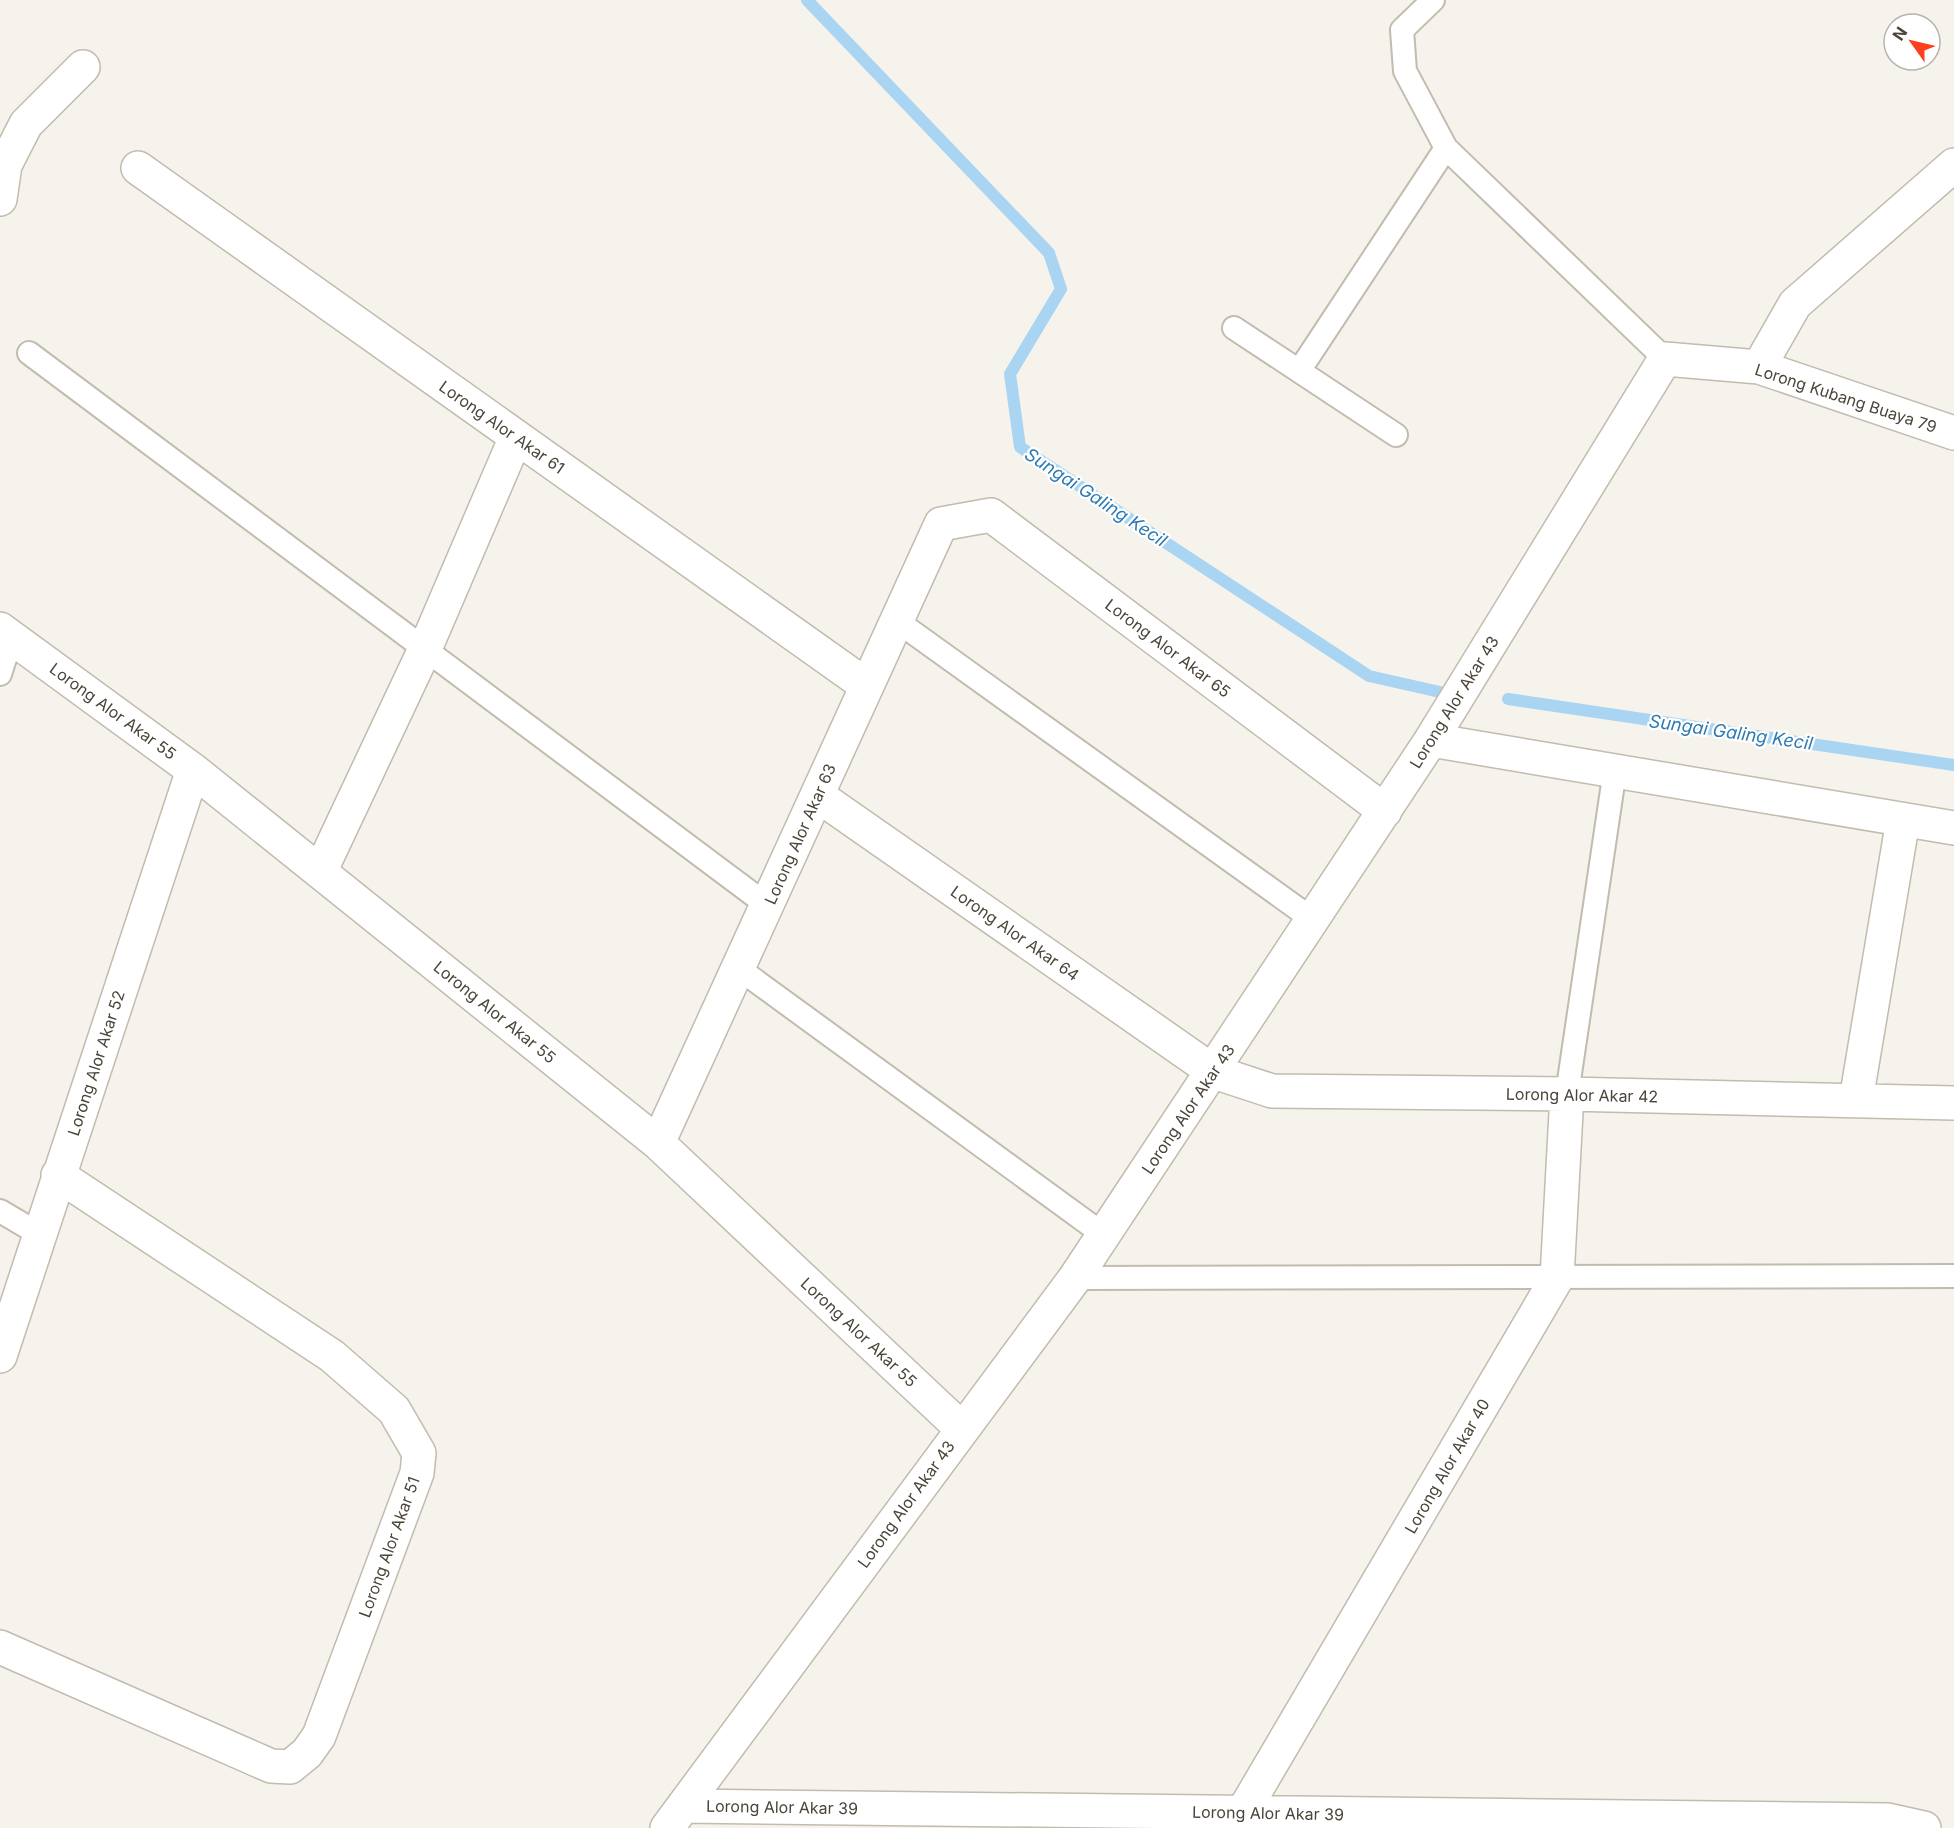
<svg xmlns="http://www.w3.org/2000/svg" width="1954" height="1828" font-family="Inter,sans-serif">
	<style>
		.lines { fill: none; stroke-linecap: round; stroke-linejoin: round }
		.stream { stroke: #a9d4f2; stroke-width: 12 }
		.service-casing { stroke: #c2bbae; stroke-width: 26 }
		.minor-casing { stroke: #c2bbae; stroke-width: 36 }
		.service { stroke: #fff; stroke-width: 22 }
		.minor { stroke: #fff; stroke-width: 33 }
		.labels { text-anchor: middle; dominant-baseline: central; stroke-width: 4.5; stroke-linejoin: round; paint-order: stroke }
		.street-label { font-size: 16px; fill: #4b4439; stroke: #fff }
		.water-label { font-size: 18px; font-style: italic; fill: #2e7ab2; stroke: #fff }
	</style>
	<rect width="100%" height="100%" fill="#f6f3ec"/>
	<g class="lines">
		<!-- stream -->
		<path class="stream" d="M807,0L1049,253L1061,289L1010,374L1020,447L1369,676L1440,692
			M1508,699L1954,765"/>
		<!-- service casing -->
		<g class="service-casing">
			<path id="service" d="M1433,0L1402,30L1405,71L1446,148L1665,359
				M1234,328L1396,435
				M29,353L767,905
				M1299,371L1446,148
				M897,621L1312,919
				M0,674L12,637
				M738,968L1104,1235
				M1567,1094L1615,770
				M0,1211L39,1234
				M1075,1278L1954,1276"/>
		</g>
		<!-- minor casing -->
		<g class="minor-casing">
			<path id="minor" d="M138,168L867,686
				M0,199L5,165L26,124L83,67
				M1759,367L1795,304L1954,165
				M0,629L193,770L658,1143L961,1428
				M1431,740L1954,828
				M817,795L1214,1072L1272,1091L1567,1094L1954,1103
				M320,872L425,649L516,437
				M1856,1100L1903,820
				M658,1143L941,524L991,515L1385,811
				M0,1356L193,770
				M0,1647L271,1766L290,1767L307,1753L319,1736L417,1473L419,1453L394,1410L332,1356L58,1175
				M684,1806L1888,1820L1924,1828
				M1243,1812L1557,1278L1567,1094
				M667,1828L1075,1278L1431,740L1665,359L1759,367L1954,433"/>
		</g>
		<!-- service -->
		<use href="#service" class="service"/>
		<!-- minor -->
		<use href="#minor" class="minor"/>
	</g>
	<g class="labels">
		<!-- street labels -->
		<g class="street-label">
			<text transform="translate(1846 398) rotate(18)">Lorong Kubang Buaya 79</text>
			<text transform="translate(502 427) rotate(35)">Lorong Alor Akar 61</text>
			<text transform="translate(1168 648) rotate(37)">Lorong Alor Akar 65</text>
			<text transform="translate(1454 702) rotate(-58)">Lorong Alor Akar 43</text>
			<text transform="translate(113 711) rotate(36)">Lorong Alor Akar 55</text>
			<text transform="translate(800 834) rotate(-66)">Lorong Alor Akar 63</text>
			<text transform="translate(1015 933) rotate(35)">Lorong Alor Akar 64</text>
			<text transform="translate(495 1012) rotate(39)">Lorong Alor Akar 55</text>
			<text transform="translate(96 1063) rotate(-72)">Lorong Alor Akar 52</text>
			<text transform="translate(1582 1095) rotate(1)">Lorong Alor Akar 42</text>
			<text transform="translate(1188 1109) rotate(-56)">Lorong Alor Akar 43</text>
			<text transform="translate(859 1332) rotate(43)">Lorong Alor Akar 55</text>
			<text transform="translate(1447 1466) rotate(-60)">Lorong Alor Akar 40</text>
			<text transform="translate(906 1504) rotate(-54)">Lorong Alor Akar 43</text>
			<text transform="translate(389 1547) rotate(-70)">Lorong Alor Akar 51</text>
			<text transform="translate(782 1807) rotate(1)">Lorong Alor Akar 39</text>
			<text transform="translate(1268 1813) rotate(1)">Lorong Alor Akar 39</text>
		</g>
		<!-- water labels -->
		<g class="water-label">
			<text transform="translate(1096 497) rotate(33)">Sungai Galing Kecil</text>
			<text transform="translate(1731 732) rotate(8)">Sungai Galing Kecil</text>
		</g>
	</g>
	<!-- north arrow -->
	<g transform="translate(1912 42) rotate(304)"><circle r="28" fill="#ffffff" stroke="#b7b4b0" stroke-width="1.5"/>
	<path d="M0-4.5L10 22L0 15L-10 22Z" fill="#fc3f1d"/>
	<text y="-9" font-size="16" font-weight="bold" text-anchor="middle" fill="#4b4439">N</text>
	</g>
</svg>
